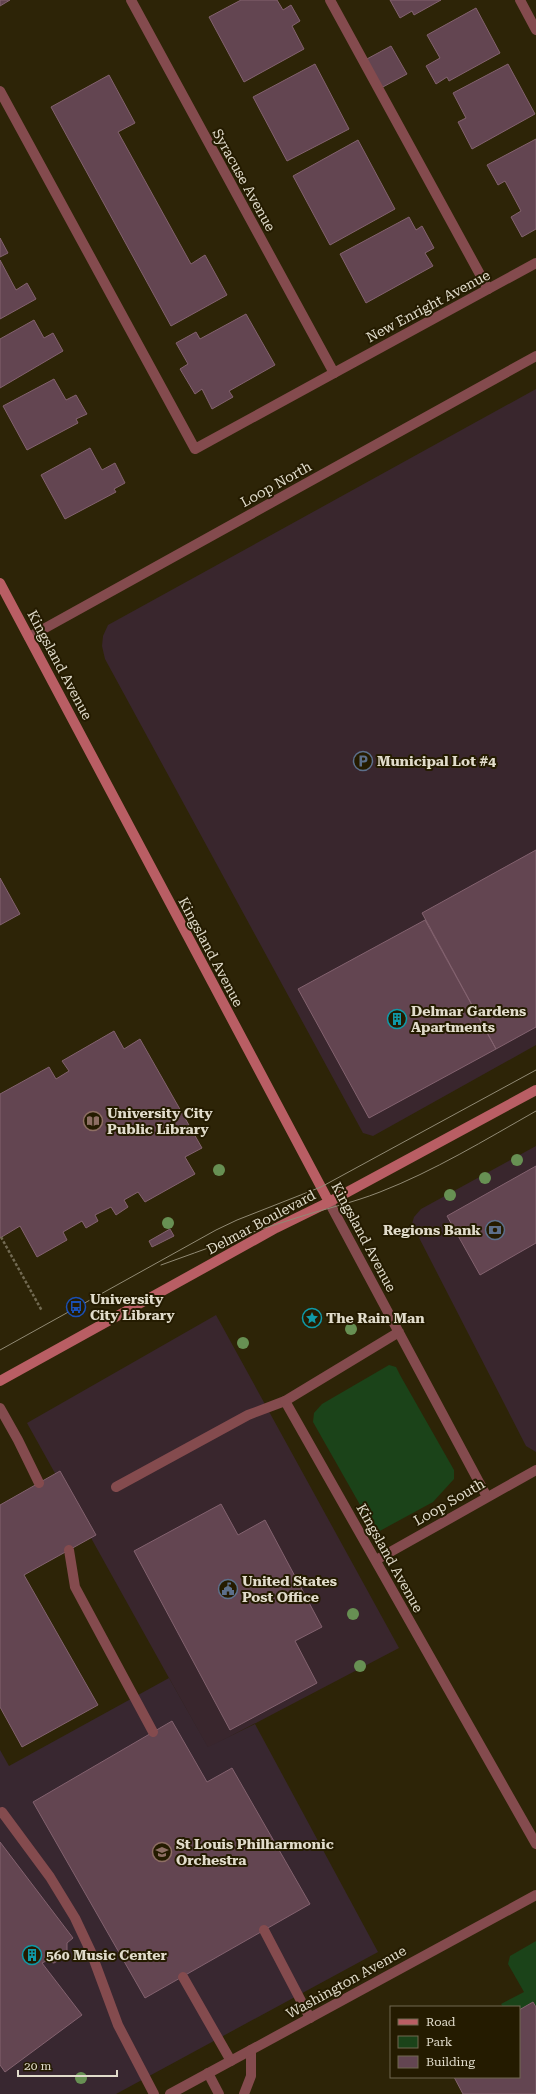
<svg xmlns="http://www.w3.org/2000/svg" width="536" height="2094" font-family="'Roboto Serif',serif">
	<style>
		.commercial { fill: #39262d }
		.education { fill: #382730 }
		.green { fill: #1b4319 }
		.building { fill: #634551; stroke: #83626f }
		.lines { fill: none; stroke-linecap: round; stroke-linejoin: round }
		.path { stroke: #726a52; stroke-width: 2.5; stroke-dasharray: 3 2; stroke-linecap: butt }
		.lane { stroke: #844b4e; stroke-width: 10 }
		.street { stroke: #844b4e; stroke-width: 10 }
		.secondary { stroke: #b95e64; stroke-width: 10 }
		.tram { stroke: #918a74; stroke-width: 1 }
		.tree { fill: #679053 }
		.labels { text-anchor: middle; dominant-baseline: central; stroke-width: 4; stroke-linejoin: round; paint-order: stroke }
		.street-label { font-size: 14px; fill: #e1dccb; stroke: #241b00 }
		.poi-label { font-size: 14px; font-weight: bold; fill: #e1dccb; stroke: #241b00; text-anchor: start }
	</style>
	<rect width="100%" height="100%" fill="#2d2407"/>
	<!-- commercial -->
	<path class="commercial" d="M536,389V1045L373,1136L363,1133L105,659L102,646L103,636L108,625Z
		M536,1146V1452L526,1446L412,1224L414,1217L421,1209Z
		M216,1315L399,1648L208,1748L27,1423Z"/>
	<!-- education -->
	<path class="education" d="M169,1678L208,1747L255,1724L378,1952L116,2094H0V1750L9,1766Z"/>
	<!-- green -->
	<path class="green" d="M389,1365L396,1367L400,1375L454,1470V1479L433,1502L376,1533L313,1422L314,1413L322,1404Z
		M536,1941V2007L533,2002L519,2010V2007H503L501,2004L524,1992L508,1964L510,1956Z"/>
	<!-- building -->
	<path class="building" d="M0,0H10L0,6Z
		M241,0H277L283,10L291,5L300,21L292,26L304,49L244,82L209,17Z
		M390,0H441L414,15L412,11L400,18Z
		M476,8L500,53L449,81L447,77L436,84L426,66L440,58L427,35Z
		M391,46L407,74L381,88L365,60Z
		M315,64L349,129L287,161L253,97Z
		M508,64L535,114L472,149L458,122L466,118L453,93Z
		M109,75L135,123L118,132L191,264L205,255L227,295L171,326L51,107Z
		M536,139V229L522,237L511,217L521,211L505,181L498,185L487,165Z
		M358,140L395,209L330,245L293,176Z
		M409,217L416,230L422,226L434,248L425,253L433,266L366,303L340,254Z
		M0,238L8,253L0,257Z
		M0,260L16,290L27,283L36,299L0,319Z
		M246,314L275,365L229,391L233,397L212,409L202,389L195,394L180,369L188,364L176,343L196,332L200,339Z
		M34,320L44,338L53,333L63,351L0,388V339Z
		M54,379L66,400L76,395L87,414L76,419L78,423L27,450L3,406Z
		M90,448L102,470L115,463L125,483L114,489L116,492L65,519L41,475Z
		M536,850V1027L496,1049L422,913Z
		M0,878L20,914L0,925Z
		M425,920L496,1049L369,1118L298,989Z
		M114,1031L124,1049L140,1039L202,1148L185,1157L195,1174L145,1202L138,1192L124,1200L128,1207L116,1215L111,1207L95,1215L98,1221L86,1228L82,1221L63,1232L67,1240L37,1257L20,1226L0,1238V1094L49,1067L56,1079L69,1071L62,1061Z
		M536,1166V1243L480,1275L447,1216Z
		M170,1229L174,1236L152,1247L149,1241Z
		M60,1471L96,1535L24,1575L98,1705L22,1747L0,1707V1505Z
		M221,1504L238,1535L265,1520L322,1627L295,1641L317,1683L230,1730L134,1551Z
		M172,1721L207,1782L232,1768L310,1904L145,1998L33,1802Z
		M0,1842L73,1938L67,1943V1951L61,1959L54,1963L46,1961L42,1963L82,2015L5,2072L0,2065Z
		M533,2002L536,2007V2094H463L454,2077H519V2010Z"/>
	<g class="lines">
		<!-- path -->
		<path class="path" d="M1,1237L42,1311"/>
		<!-- lane -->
		<path class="lane" d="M330,0L488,289
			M0,91L195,449L334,373
			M0,1408L18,1440L39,1483
			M116,1487L248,1415L285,1401
			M69,1550L75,1587L153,1732
			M2,1812L50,1877L75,1918L91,1952L118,2025L154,2094
			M264,1930L310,2018
			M183,1977L231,2061
			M208,2073L219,2094
			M244,2094L251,2076V2050"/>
		<!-- street -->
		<path class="street" d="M131,0L334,373L536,263
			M520,0L536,30
			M29,637L536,356
			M329,1202L487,1497
			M399,1332L285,1401L536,1844
			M376,1560L536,1470
			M170,2094L536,1895"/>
		<!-- secondary -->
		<path class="secondary" d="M0,583L329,1202
			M0,1381L276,1228L329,1202L536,1090"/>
		<!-- tram -->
		<path class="tram" d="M161,1265C206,1249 250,1232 296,1218C324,1209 352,1203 380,1192C434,1171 485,1140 536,1111
			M0,1350L216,1230L237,1220L321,1187L536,1070"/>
	</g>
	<!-- trees -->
	<g class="tree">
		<circle cx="517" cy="1160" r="6"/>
		<circle cx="219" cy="1170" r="6"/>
		<circle cx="485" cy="1178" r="6"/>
		<circle cx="450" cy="1195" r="6"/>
		<circle cx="168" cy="1223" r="6"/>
		<circle cx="351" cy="1329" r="6"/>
		<circle cx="243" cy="1343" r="6"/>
		<circle cx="353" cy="1614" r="6"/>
		<circle cx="360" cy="1666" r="6"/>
		<circle cx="81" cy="2078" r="6"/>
	</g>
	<!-- icons -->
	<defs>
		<g id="parking-ring" transform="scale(1)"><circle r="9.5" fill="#241b00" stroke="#5c6f8a" stroke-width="1.5"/><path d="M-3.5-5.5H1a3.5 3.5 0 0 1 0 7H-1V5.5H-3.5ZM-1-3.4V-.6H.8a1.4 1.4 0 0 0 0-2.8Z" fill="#5c6f8a"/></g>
		<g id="building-ring" transform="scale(1)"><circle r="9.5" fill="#241b00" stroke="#0f9aa8" stroke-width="1.5"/><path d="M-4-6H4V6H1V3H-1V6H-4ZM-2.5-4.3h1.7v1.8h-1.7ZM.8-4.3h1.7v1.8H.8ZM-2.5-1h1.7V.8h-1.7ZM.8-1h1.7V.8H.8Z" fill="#0f9aa8"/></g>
		<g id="library-ring" transform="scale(1)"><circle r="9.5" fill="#241b00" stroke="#8d6e63" stroke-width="1.5"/><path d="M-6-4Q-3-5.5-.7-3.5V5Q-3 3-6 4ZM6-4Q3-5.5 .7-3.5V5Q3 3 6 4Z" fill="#8d6e63"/></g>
		<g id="bank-ring" transform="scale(1)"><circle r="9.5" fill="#241b00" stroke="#5c6f8a" stroke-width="1.5"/><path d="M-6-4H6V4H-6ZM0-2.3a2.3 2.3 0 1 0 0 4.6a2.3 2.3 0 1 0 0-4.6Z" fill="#5c6f8a"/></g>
		<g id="bus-ring" transform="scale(1)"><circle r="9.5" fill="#241b00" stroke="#1a4fb4" stroke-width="1.5"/><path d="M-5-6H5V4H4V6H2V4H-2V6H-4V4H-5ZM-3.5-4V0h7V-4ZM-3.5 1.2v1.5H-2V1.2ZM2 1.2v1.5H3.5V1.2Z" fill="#1a4fb4"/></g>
		<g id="sight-ring" transform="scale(1)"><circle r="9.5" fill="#241b00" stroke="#0f9aa8" stroke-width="1.5"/><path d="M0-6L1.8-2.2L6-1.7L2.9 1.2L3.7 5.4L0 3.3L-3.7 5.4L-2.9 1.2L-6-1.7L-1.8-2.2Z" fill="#0f9aa8"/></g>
		<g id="civic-ring" transform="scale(1)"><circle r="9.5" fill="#241b00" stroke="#5c6f8a" stroke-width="1.5"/><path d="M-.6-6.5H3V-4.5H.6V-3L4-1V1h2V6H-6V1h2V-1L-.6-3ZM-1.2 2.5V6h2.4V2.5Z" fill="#5c6f8a"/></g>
		<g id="university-ring" transform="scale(1)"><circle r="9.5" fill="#241b00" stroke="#8d6e63" stroke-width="1.5"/><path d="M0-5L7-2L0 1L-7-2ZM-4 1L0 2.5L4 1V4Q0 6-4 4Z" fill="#8d6e63"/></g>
	</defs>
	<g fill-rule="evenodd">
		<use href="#parking-ring" x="363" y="761"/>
		<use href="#building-ring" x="397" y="1019"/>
		<use href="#library-ring" x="93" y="1121"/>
		<use href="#bank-ring" x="495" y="1230"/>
		<use href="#bus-ring" x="76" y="1307"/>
		<use href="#sight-ring" x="312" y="1318"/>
		<use href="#civic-ring" x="228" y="1589"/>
		<use href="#university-ring" x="162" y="1852"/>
		<use href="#building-ring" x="32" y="1955"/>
	</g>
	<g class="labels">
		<!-- street labels -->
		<g class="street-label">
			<text transform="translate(244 180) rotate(61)">Syracuse Avenue</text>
			<text transform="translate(428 306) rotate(-28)">New Enright Avenue</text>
			<text transform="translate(276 484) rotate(-29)">Loop North</text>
			<text transform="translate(60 665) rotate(62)">Kingsland Avenue</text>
			<text transform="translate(211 952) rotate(62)">Kingsland Avenue</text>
			<text transform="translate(261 1222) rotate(-28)">Delmar Boulevard</text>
			<text transform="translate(364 1237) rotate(62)">Kingsland Avenue</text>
			<text transform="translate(449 1502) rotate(-30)">Loop South</text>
			<text transform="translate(390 1558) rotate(61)">Kingsland Avenue</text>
			<text transform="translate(346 1982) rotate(-29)">Washington Avenue</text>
		</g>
		<!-- poi labels -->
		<g class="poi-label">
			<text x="377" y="761">Municipal Lot #4</text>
			<text x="411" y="1011">Delmar Gardens<tspan x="411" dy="16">Apartments</tspan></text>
			<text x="107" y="1113">University City<tspan x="107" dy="16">Public Library</tspan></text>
			<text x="481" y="1230" text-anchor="end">Regions Bank</text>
			<text x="90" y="1299">University<tspan x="90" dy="16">City Library</tspan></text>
			<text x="326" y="1318">The Rain Man</text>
			<text x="242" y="1581">United States<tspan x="242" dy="16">Post Office</tspan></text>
			<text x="176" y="1844">St Louis Philharmonic<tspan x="176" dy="16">Orchestra</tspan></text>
			<text x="46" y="1955">560 Music Center</text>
		</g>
	</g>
	<!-- legend -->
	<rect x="390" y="2006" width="130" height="72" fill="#241b00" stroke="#706851"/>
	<rect x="398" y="2019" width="20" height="6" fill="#b95e64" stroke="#706851"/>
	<text x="426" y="2026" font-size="12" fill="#e1dccb">Road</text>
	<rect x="398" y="2036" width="20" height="12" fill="#1b4319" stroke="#706851"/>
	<text x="426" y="2046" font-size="12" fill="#e1dccb">Park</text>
	<rect x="398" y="2056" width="20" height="12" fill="#634551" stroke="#706851"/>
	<text x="426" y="2066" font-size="12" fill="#e1dccb">Building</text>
	<!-- scale -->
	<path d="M18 2070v6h99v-6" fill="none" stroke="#e1dccb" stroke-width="2"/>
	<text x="24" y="2070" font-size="12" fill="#e1dccb" stroke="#241b00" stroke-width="3" paint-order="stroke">20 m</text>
</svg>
